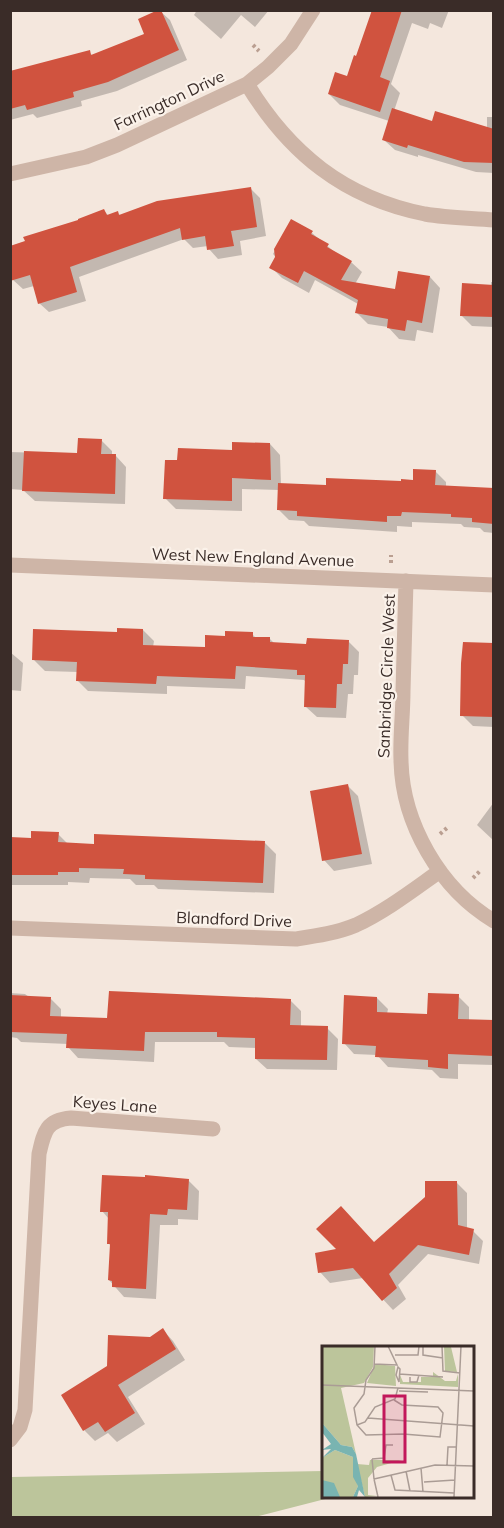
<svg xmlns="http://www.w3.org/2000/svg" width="504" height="1528" font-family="Mulish,sans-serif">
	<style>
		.green { fill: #bcc59b }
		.shadow { fill: #0003 }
		.building { fill: #d0533f }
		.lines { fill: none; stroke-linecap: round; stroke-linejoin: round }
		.path { stroke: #ba9f91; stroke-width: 4; stroke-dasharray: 3 3; stroke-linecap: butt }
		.street { stroke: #ceb5a7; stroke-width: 15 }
		.labels { text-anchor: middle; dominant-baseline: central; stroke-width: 4.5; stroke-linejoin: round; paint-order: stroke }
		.street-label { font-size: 16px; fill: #3a2c28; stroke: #fbf2ea }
		.inset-road { fill: none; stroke: #aa9c95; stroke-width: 1.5 }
		.view { fill: #c2185b; fill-opacity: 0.15; stroke: #c2185b; stroke-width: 3 }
		.inset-edge { fill: none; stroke: #3a2c28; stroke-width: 3 }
	</style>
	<rect width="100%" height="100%" fill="#f4e7dd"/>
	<!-- green -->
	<path class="green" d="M324,1471V1496L333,1497L255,1517H11V1477Z"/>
	<!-- shadow -->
	<path class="shadow" d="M197,10H269L255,27L241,15L221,39L194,15Z
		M385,10H449L442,28L430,23L428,29L412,23L391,84L400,93L394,111L433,123L487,128V117H494V173L476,172L418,155V157L395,150L384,140L389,121L340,105L329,94L347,78Z
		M160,11L170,20L187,60L117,91L81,101L82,106L37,118L33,114L10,120V79L89,52L93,56L146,34Z
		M250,188L260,198L266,236L240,241L242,255L218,259L209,249L208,246L193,248L184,239L79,277L86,301L49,312L39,303L34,286L23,289L13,280L80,221L104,211L109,216L118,213L121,216Z
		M291,221L312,233L337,254L351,262L362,272L355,284L396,291L430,277L440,288L433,333L417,330L415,341L399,339L388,327L368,324L357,313L358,304L315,280L309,293L282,278L271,267L276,257L273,254Z
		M491,282H494V327L472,326L461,315L491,286Z
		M101,440L112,451V456H116L126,467L125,504L35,501L23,490L10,489V452L79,454Z
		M270,444L280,455L281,485L327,487L402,483L414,481L435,471L446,482V487L494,490V533L484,532L480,528L464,527L461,524L412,522V527L397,526V532L309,526L304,521L289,520L278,509L279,490L242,489V511L176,509L165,498L233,452Z
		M143,630L154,641L153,647L206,649L227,637L252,634L257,639H270L275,644L308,645L348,641L359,652L358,675H354L353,694H348L346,718L317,717L306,707L307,683L304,680L246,676L245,689L167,686V694L88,691L77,680L78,672L45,671L34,660L118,634Z
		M494,645V727L473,726L462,715Z
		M10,652L23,663L21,691L10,690Z
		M347,785L358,796L372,864L334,871L324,860Z
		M494,802V841L477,825Z
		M58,834L69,845L265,843L276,854L274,893L158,889L154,885H136L130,879L90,878L89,883L68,882V885H11L10,839L32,840Z
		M10,993L25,994L29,997L50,998L61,1009V1018L109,1020L290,1000L301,1011V1027L327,1028L338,1039L337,1070L267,1069L256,1059L257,1048L229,1047L224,1042H155L154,1062L78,1058L68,1047V1044L21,1042L17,1038L10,1037Z
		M458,996L469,1007V1021L494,1022V1065L458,1064V1079L440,1078L432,1070L388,1067L377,1055L354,1054L344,1043L377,998L388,1009L387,1014L429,1015Z
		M188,1180L199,1191L198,1220L178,1219V1225H160L156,1299L124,1297L109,1280L111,1246L108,1243L109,1219L102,1211Z
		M457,1183L467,1193V1229L473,1231L483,1241L479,1264L428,1254L398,1285L406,1299L393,1310L363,1278L330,1283L320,1272L375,1244Z
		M163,1330L173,1341L185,1360L128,1397L145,1424L117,1442L108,1433L95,1441L85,1431L63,1396Z"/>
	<!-- building -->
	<path class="building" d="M158,10H161L179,50L108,82L73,92L74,97L27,110L25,105L10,109V71L90,50L91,55L144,34L138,19Z
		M372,10H402L380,77L390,81L380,112L328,94L335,72L347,76L354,55L356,56Z
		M392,108L432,121L435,111L494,129V163L464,162L408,145L407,148L382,140Z
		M251,187L257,227L231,231L234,246L207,250L205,236L182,240L180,228L70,267L77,292L38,304L30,275L10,281V246L25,241L23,237L78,220V219L104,209L107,215L118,211L119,215L157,201Z
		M291,219L313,231L311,234L329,244L327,247L352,261L341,280L395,289L398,271L430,276L422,323L407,320L405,331L387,328L388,319L355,313L358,300L304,271L298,283L269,268L275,257L274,249Z
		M462,283L494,285V317L460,316Z
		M78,438L102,439L101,454H116L115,494L22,491L24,451L77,453Z
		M232,442L270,443L271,480L232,478V501L163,499L165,460H177L178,448L232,450Z
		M413,469L436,470L435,485L494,488V524L472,522V518L451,517V514L402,512L401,516H387V522L297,516V511L277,510L278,483L326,485V478L401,481V479L413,480Z
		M117,628L143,629V645L205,647V635L225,636V631L253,632V637H270V642L306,644L307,638L349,640L348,664H343L342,684H337L336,708L304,707L305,675H297V670L236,666L235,679L157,676L156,684L76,681L77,662L32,660L33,629L117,632Z
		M463,642L494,643V717L460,716L461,663Z
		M348,784L362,854L322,861L310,791Z
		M31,831L59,832L58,842L94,844V834L265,841L263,883L145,879V875L123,874L124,869L79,868V872H58V875H10V837L31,838Z
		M109,991L291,999L290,1025L328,1026L327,1060L255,1059V1038L217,1037V1032H145L144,1051L66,1048L67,1034L10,1032V995L51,997L50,1016L107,1018Z
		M428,993L459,994L458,1019L494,1020V1056L448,1054V1069L428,1067V1060L375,1057L376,1046L342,1044L344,995L377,997V1012L427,1014Z
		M102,1175L145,1177V1175L189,1179L187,1210L168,1209L167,1215L150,1214L146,1289L112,1287V1281L108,1280L110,1244H107L108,1212H100Z
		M425,1181H457L458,1225L474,1229L469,1255L418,1245L389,1274L397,1288L382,1301L353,1268L318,1273L315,1253L336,1249L316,1229L341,1206L374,1242L425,1197Z
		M163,1328L176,1349L118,1385L135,1413L105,1432L98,1422L83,1431L61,1395L107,1366L108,1335L150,1337Z"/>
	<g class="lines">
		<!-- path -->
		<path class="path" d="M253,45L259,51
			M391,563V555
			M440,834L447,828
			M473,878L481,870"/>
		<!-- street -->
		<path class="street" d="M247,84C289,153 344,198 425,214C448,218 471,218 494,220
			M10,174L86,157L117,145L247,84L268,67L291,44L313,10
			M10,565L494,585
			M406,581C405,618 404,655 403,691C403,714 400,737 401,760C402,823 440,889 494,921
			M10,928L296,939C316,936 337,933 356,925C386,911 413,890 440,871
			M10,1440L20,1427L25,1410L39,1154C44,1132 46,1120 71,1118L213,1129"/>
	</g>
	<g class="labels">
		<!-- street labels -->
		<g class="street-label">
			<text transform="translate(169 100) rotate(-25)">Farrington Drive</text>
			<text transform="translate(253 557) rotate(2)">West New England Avenue</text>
			<text transform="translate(386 676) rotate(-88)">Sanbridge Circle West</text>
			<text transform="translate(234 919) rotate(2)">Blandford Drive</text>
			<text transform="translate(115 1104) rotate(4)">Keyes Lane</text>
		</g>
	</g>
	<!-- overview -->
	<g transform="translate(322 1346)">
		<rect width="152" height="152" fill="#f4e7dd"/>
		<path d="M0,0H52L51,21L42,37L19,42L34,108L30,101L19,99L0,77ZM122,0L129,1L135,26L123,25ZM53,18L73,20L74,40L45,37ZM111,26L123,35H134L136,28V41L78,38V29L81,36H99V31H111ZM13,104L31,111L36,140L31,151H0V112ZM48,114H80L55,121L46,132V149L55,150L43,151L35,118L47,119Z" fill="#bcc59b"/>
		<path d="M0,77L19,99L30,101L34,108L43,151L37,144L35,151H31L36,140L31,131V111L13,104L0,112L9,103L0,104L9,98L0,86ZM0,134L12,137L18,151H0Z" fill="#79b4b1"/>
		<path class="inset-road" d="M53,0L52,22L44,34L42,48L32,62L35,79L44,89L81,88M101,0V9L121,12M120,0L121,25L138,27M73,9H96L97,0M52,18L75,19L66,0M76,21L78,23L77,36L74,29ZM77,28L121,31M88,31V36H95L97,29M0,39L152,45M77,45L106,46M72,54L80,59L116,61L121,67L118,91L81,88M46,72L152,80M35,79L43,76L53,61L73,53L76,42M50,113L62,112L64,99H71M50,113L52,133M125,119L126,101H135M99,122L101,146M84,125L88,145M69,129L73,144L132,147M52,133L113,119L152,120M52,133L56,151M102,136L133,134M132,151L139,0"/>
		<path class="view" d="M62,50H83V116H62Z"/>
		<rect width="152" height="152" class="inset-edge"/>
	</g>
	<!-- border -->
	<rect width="504" height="1528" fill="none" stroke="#3a2c28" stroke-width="24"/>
</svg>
